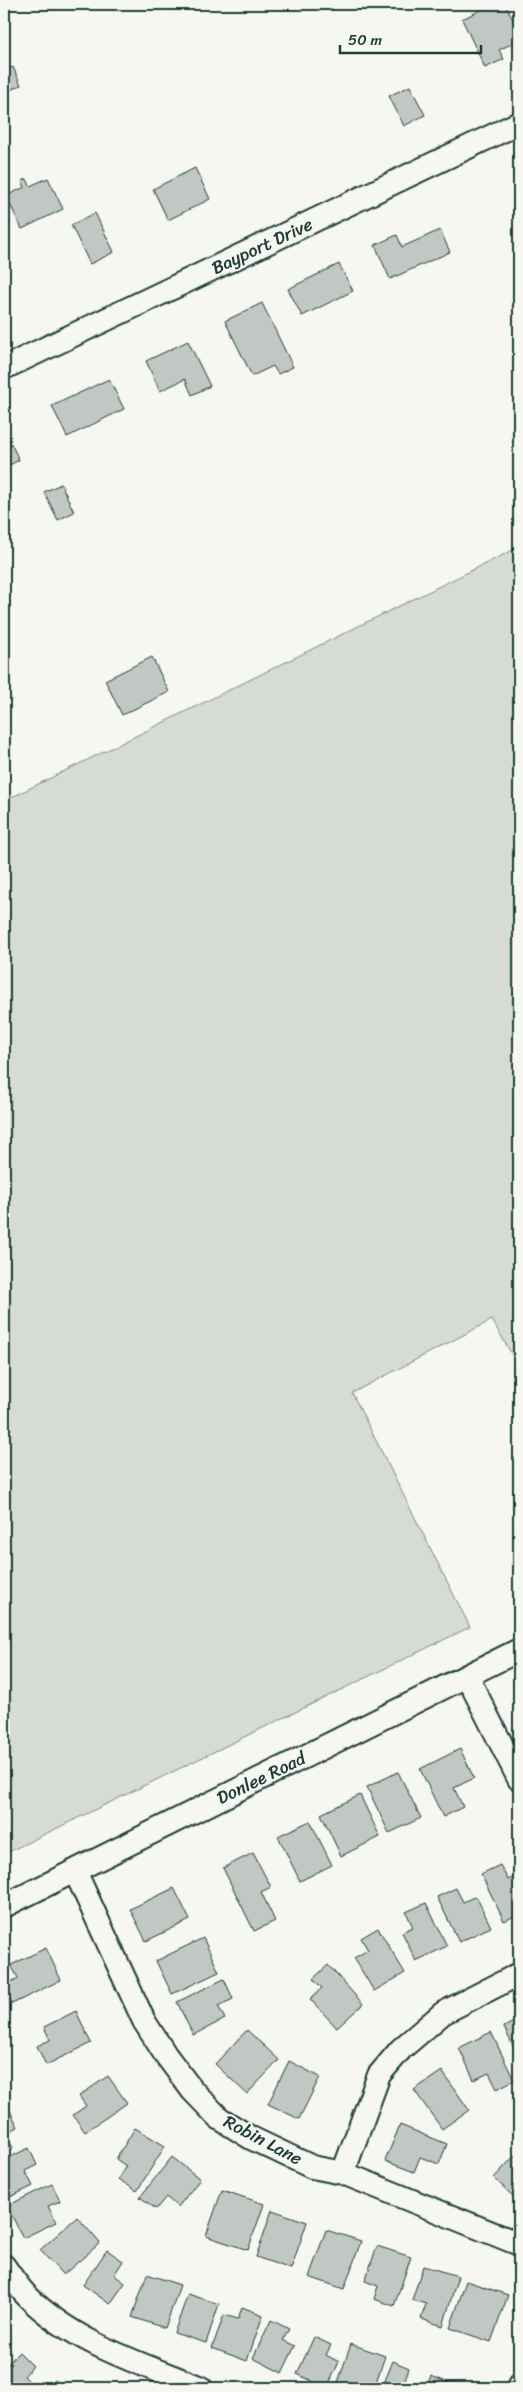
<svg xmlns="http://www.w3.org/2000/svg" width="523" height="2392" font-family="Sriracha,sans-serif">
	<style>
		.green { fill: #d6dbd6; stroke: #7a8c85 }
		.building { fill: #c1c8c3; stroke: #1f3d34 }
		.lines { fill: none; stroke-linecap: round; stroke-linejoin: round }
		.minor-casing { stroke: #1f3d34; stroke-width: 26 }
		.minor { stroke: #f6f6f2; stroke-width: 22 }
		.labels { text-anchor: middle; dominant-baseline: central; stroke-width: 4; stroke-linejoin: round; paint-order: stroke }
		.street-label { font-size: 18px; fill: #1f3d34; stroke: #f6f6f2 }
	</style>
	<rect width="100%" height="100%" fill="#f6f6f2"/>
	<filter id="ink" filterUnits="userSpaceOnUse"><feTurbulence type="fractalNoise" baseFrequency=".02" numOctaves="2"/><feDisplacementMap in="SourceGraphic" scale="10" xChannelSelector="R" yChannelSelector="G"/><feConvolveMatrix kernelMatrix="1 2 1 2 8 2 1 2 1" color-interpolation-filters="sRGB"/></filter>
	<g filter="url(#ink)">
		<!-- green -->
		<path class="green" d="M519,547V1367L492,1320L352,1393L470,1627L4,1854V801Z"/>
		<!-- building -->
		<path class="building" d="M494,4H505L519,32V40L499,50L504,59L485,68L462,19Z
			M13,67L21,85L4,93V71Z
			M410,86L425,115L404,126L389,96Z
			M195,168L210,199L168,220L153,189Z
			M48,178L63,209L22,229L6,196L25,187L22,181L27,179L30,186Z
			M95,213L114,252L90,264L71,225Z
			M440,230L450,252L390,279L375,245L397,235L402,247Z
			M339,264L353,291L302,316L288,289Z
			M262,303L293,367L278,374L273,366L252,376L225,321Z
			M188,341L210,386L192,395L185,379L160,391L146,361Z
			M109,379L124,409L67,437L52,406Z
			M4,429L19,460L4,468Z
			M61,484L74,512L58,520L44,492Z
			M152,657L169,692L122,715L105,680Z
			M460,1749L474,1778L454,1788L463,1807L443,1817L420,1769Z
			M398,1772L421,1818L389,1833L367,1787Z
			M360,1795L380,1837L341,1856L321,1814Z
			M310,1821L332,1865L300,1881L278,1836Z
			M253,1853L271,1887L261,1892L275,1921L254,1931L223,1868Z
			M500,1865L508,1880L519,1875V1914L504,1921L481,1874Z
			M174,1888L190,1920L146,1941L130,1909Z
			M456,1888L463,1902L476,1896L491,1927L459,1942L437,1897Z
			M426,1903L447,1946L416,1961L402,1932L413,1927L406,1912Z
			M378,1928L405,1973L374,1991L354,1958L368,1950L361,1938Z
			M203,1938L219,1972L172,1994L156,1961Z
			M46,1948L61,1980L12,2004L4,1986L18,1978L11,1965Z
			M328,1965L363,2004L337,2028L310,1999L322,1988L313,1979Z
			M224,1979L233,1999L218,2006L225,2019L193,2035L177,2002Z
			M76,2011L91,2043L46,2065L37,2046L50,2040L44,2027Z
			M519,2019V2059L504,2027Z
			M247,2030L279,2060L247,2094L215,2064Z
			M491,2032L514,2080L497,2089L489,2073L474,2080L459,2048Z
			M289,2061L320,2077L299,2119L268,2104Z
			M442,2071L469,2110L442,2129L414,2090Z
			M108,2076L127,2103L85,2132L73,2115L86,2106L79,2096Z
			M9,2109L18,2127L6,2133L13,2148L4,2153V2112Z
			M400,2125L447,2144L439,2164L420,2157L414,2172L385,2161Z
			M135,2128L165,2146L137,2191L118,2179L126,2166L116,2159Z
			M29,2148L37,2165L25,2171L33,2186L4,2200V2160Z
			M518,2152L519,2153V2202L494,2178Z
			M172,2157L200,2179L178,2207L166,2197L156,2209L140,2197Z
			M52,2184L60,2201L48,2206L56,2222L23,2238L7,2206Z
			M222,2190L264,2204L248,2250L206,2236Z
			M272,2210L307,2222L291,2269L256,2257Z
			M77,2217L100,2243L63,2275L40,2250Z
			M326,2230L361,2241L344,2289L309,2277Z
			M377,2246L411,2257L394,2306L374,2299L378,2286L365,2281Z
			M107,2250L123,2261L114,2275L125,2283L110,2304L83,2285Z
			M423,2266L458,2276L443,2326L421,2319L426,2304L412,2300Z
			M147,2274L180,2285L165,2328L132,2317Z
			M466,2281L508,2295L491,2342L450,2328Z
			M188,2294L219,2304L206,2343L174,2333Z
			M242,2307L263,2315L247,2361L212,2348L224,2315L238,2319Z
			M271,2320L289,2329L283,2340L295,2346L282,2373L253,2358Z
			M314,2337L331,2345L326,2355L339,2362L327,2388L297,2374Z
			M351,2344L385,2356L374,2388H336Z
			M19,2352L33,2366L24,2376L36,2388H4V2368Z
			M393,2361L409,2368L404,2382L419,2388H382Z
			M431,2376L452,2384L451,2388H426Z
			M54,2380L69,2388H49Z"/>
		<g class="lines">
			<!-- minor casing -->
			<g class="minor-casing">
				<path id="minor" d="M4,368L519,123
					M467,1676L519,1779
					M75,1871L144,2021L165,2054L192,2090L219,2118L251,2138L312,2167L343,2173L519,2244
					M4,1906L519,1650
					M343,2173L379,2075L401,2049L443,2013L519,1974
					M4,2266C11,2276 18,2287 27,2296C75,2344 140,2363 201,2388
					M518,2388L519,2385"/>
			</g>
			<!-- minor -->
			<use href="#minor" class="minor"/>
		</g>
	</g>
	<g class="labels">
		<!-- street labels -->
		<g class="street-label">
			<text transform="translate(262 246) rotate(-25)">Bayport Drive</text>
			<text transform="translate(261 1778) rotate(-26)">Donlee Road</text>
			<text transform="translate(263 2140) rotate(28)">Robin Lane</text>
		</g>
	</g>
	<!-- margin -->
	<rect width="523" height="2392" fill="none" stroke="#f6f6f2" stroke-width="20"/>
	<rect x="10" y="10" width="503" height="2372" fill="none" stroke="#1f3d34" stroke-width="2" filter="url(#ink)"/>
	<!-- scale -->
	<path d="M340 45v8h141v-8" fill="none" stroke="#1f3d34" stroke-width="2.5"/>
	<text x="348" y="45" font-size="15" fill="#1f3d34" stroke="#f6f6f2" stroke-width="4" paint-order="stroke">50 m</text>
</svg>
